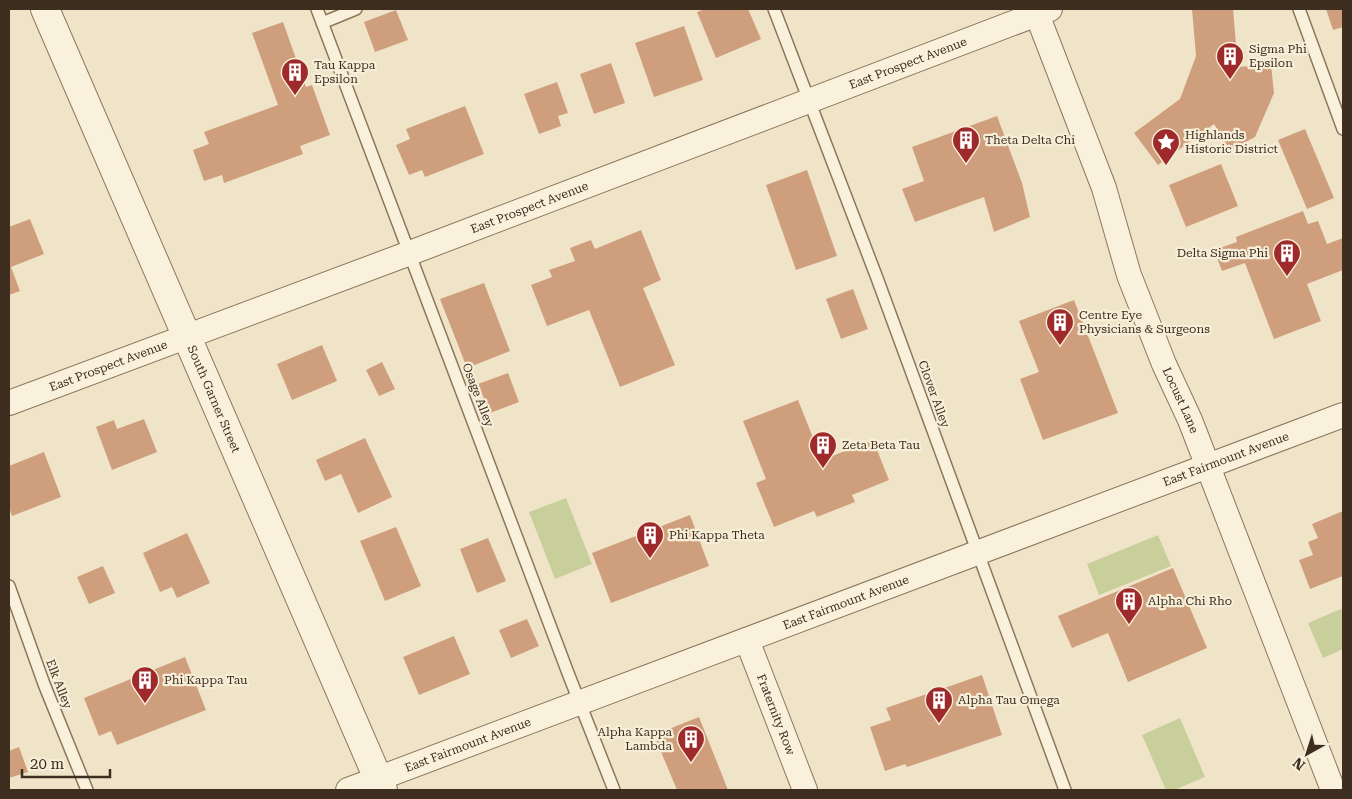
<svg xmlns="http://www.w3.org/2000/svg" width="1352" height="799" font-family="'Roboto Serif',serif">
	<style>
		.park { fill: #c9cf9b }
		.building { fill: #cf9f7d }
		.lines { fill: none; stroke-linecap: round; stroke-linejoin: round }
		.service-casing { stroke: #8d765c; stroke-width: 14 }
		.minor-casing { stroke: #8d765c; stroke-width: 26 }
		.tertiary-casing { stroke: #8d765c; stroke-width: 30 }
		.service { stroke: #faf1dc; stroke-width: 11 }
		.minor { stroke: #faf1dc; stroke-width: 24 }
		.tertiary { stroke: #faf1dc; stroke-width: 28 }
		.labels { text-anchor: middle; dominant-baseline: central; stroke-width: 4.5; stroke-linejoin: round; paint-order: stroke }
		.poi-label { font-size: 12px; fill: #3d2e20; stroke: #f7eed8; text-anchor: start }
		.street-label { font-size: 12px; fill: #3d2e20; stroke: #f7eed8 }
	</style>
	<rect width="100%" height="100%" fill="#f0e4c8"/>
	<!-- park -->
	<path class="park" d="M566,498L592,564L555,579L529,512Z
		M1158,535L1171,566L1099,595L1087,564Z
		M1343,608V649L1323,658L1308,623Z
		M1180,718L1205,777L1174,790H1166L1142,735Z"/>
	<!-- building -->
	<path class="building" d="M705,9H748L761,39L716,58L697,12Z
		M1192,9H1233L1238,67L1271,64L1274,93L1255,137L1230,150L1214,124L1158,165L1134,133L1180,99L1196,56Z
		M1326,9H1343V27L1333,30Z
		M396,10L408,40L375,52L364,22Z
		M283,22L306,87L312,85L330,135L300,146L303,154L224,183L222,175L204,181L193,150L209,144L204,132L278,105L252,33Z
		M684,26L703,80L654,97L635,43Z
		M611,63L625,103L594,114L580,74Z
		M557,82L568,113L558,116L561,126L539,134L524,94Z
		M465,106L484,154L425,177L422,170L409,175L396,145L410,139L406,129Z
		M997,116L1022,183L1030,217L994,232L984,197L915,222L902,189L924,181L912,147Z
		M1305,129L1334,198L1307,209L1278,140Z
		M1221,164L1238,206L1186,227L1169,185Z
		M807,170L837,256L796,270L766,185Z
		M1303,211L1308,224L1318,221L1327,244L1343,238V270L1307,284L1321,321L1274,339L1245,263L1222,271L1214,250L1237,242L1236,237Z
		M30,219L44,254L11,267L20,291L9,295V227Z
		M641,230L661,280L643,288L675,365L620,387L589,310L547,326L531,285L552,277L549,270L575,261L570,248L591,240L595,249Z
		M484,283L510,351L467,368L440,299Z
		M853,289L868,329L841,339L826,299Z
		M1074,300L1118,413L1043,440L1020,379L1039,372L1019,321Z
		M322,345L337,381L292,400L277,364Z
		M382,362L395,389L379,396L366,370Z
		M508,373L519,402L490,413L478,384Z
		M798,400L822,460L873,440L889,480L852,495L855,502L817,517L814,511L774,527L756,483L766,479L743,421Z
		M144,419L157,452L112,470L96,427L114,420L117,429Z
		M365,438L392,497L358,513L341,474L325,481L316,460Z
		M44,452L61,497L12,516L9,507V466Z
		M1343,511V576L1310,589L1299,560L1313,555L1308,542L1318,538L1312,524Z
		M690,515L709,566L611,603L592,553Z
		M396,527L421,586L385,601L360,541Z
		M187,533L210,583L177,598L172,587L160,592L143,553Z
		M488,538L506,581L477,593L460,549Z
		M103,566L115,593L89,604L77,577Z
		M1173,568L1207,648L1128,682L1108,633L1072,648L1058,616Z
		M527,619L539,646L511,658L499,630Z
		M454,636L470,674L419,695L403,657Z
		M185,657L206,710L117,745L111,731L99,736L84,698Z
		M982,675L1002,735L907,767L905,764L885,771L870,727L891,720L886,708Z
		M699,717L728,790H677L654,735Z
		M19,747L28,772L9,778V751Z"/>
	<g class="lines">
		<!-- service casing -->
		<g class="service-casing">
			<path id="service" d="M317,9L568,673L614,790
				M774,9L877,278L1065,790
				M1299,9L1343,129
				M322,23L356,9
				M9,586L44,684L87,790"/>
		</g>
		<!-- minor casing -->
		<g class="minor-casing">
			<g id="minor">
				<path id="s1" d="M1035,9L1104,188L1129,275L1164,364L1190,420L1333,790"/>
				<path id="s2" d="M9,403L410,253L1050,9"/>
				<path id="s3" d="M747,640L805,790"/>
				<path id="s4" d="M348,790L1343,415"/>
			</g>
		</g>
		<!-- tertiary casing -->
		<g class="tertiary-casing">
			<g id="tertiary">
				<path id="s5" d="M45,9L383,790"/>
			</g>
		</g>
		<!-- service -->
		<use href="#service" class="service"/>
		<!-- minor -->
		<use href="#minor" class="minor"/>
		<!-- tertiary -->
		<use href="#tertiary" class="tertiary"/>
	</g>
	<!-- icons -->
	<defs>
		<g id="building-pin" transform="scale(1.4375)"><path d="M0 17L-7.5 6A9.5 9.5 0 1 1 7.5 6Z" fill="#9e2a2b" stroke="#f7eed8"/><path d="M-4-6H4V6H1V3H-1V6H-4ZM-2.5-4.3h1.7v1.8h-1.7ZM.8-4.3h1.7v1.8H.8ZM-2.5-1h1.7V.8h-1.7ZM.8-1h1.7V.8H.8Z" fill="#fff"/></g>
		<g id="sight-pin" transform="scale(1.4375)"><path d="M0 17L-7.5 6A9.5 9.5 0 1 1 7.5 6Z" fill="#9e2a2b" stroke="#f7eed8"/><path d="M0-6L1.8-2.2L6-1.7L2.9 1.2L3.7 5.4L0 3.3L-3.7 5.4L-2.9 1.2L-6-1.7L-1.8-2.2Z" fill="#fff"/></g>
	</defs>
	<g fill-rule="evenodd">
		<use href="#building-pin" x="1230" y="56"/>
		<use href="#building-pin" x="295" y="72"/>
		<use href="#building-pin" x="966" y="140"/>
		<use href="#sight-pin" x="1166" y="142"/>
		<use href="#building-pin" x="1287" y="253"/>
		<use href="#building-pin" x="1060" y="322"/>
		<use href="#building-pin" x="823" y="445"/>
		<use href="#building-pin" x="650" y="535"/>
		<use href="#building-pin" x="1129" y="601"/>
		<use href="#building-pin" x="145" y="680"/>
		<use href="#building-pin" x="939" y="700"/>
		<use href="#building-pin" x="691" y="739"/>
	</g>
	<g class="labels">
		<!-- poi labels -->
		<g class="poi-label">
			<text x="1249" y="49">Sigma Phi<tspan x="1249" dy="14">Epsilon</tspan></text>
			<text x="314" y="65">Tau Kappa<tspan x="314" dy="14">Epsilon</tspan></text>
			<text x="1185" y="135">Highlands<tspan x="1185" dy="14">Historic District</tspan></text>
			<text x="985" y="140">Theta Delta Chi</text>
			<text x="1268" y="253" text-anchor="end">Delta Sigma Phi</text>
			<text x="1079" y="315">Centre Eye<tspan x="1079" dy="14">Physicians &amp; Surgeons</tspan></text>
			<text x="842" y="445">Zeta Beta Tau</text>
			<text x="669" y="535">Phi Kappa Theta</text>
			<text x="1148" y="601">Alpha Chi Rho</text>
			<text x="164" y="680">Phi Kappa Tau</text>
			<text x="958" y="700">Alpha Tau Omega</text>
			<text x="672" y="732" text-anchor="end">Alpha Kappa<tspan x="672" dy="14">Lambda</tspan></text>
		</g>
		<!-- street labels -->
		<g class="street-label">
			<text stroke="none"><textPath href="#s2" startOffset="961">East Prospect Avenue</textPath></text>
			<text stroke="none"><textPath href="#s2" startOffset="556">East Prospect Avenue</textPath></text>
			<text stroke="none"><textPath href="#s2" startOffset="106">East Prospect Avenue</textPath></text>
			<text transform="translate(934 394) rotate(70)">Clover Alley</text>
			<text transform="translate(478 395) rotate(69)">Osage Alley</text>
			<text stroke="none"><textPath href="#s5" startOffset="425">South Garner Street</textPath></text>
			<text stroke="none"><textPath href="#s1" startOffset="418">Locust Lane</textPath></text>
			<text stroke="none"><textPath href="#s4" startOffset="938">East Fairmount Avenue</textPath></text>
			<text stroke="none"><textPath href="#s4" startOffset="532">East Fairmount Avenue</textPath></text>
			<text transform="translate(59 684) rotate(69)">Elk Alley</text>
			<text stroke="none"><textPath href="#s3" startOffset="80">Fraternity Row</textPath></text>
			<text stroke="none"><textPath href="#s4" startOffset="128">East Fairmount Avenue</textPath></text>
		</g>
	</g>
	<!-- border -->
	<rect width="1352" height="799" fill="none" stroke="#3d2e20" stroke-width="20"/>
	<!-- north arrow -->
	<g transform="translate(1307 754) rotate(219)" stroke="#f7eed8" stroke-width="4" paint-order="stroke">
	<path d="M0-4L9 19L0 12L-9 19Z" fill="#3d2e20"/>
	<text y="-8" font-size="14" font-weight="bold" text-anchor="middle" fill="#3d2e20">N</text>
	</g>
	<!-- scale -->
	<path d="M22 769v8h88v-8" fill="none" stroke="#3d2e20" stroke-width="2.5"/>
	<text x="30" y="769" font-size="15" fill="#3d2e20" stroke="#f7eed8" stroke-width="4" paint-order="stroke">20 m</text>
</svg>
